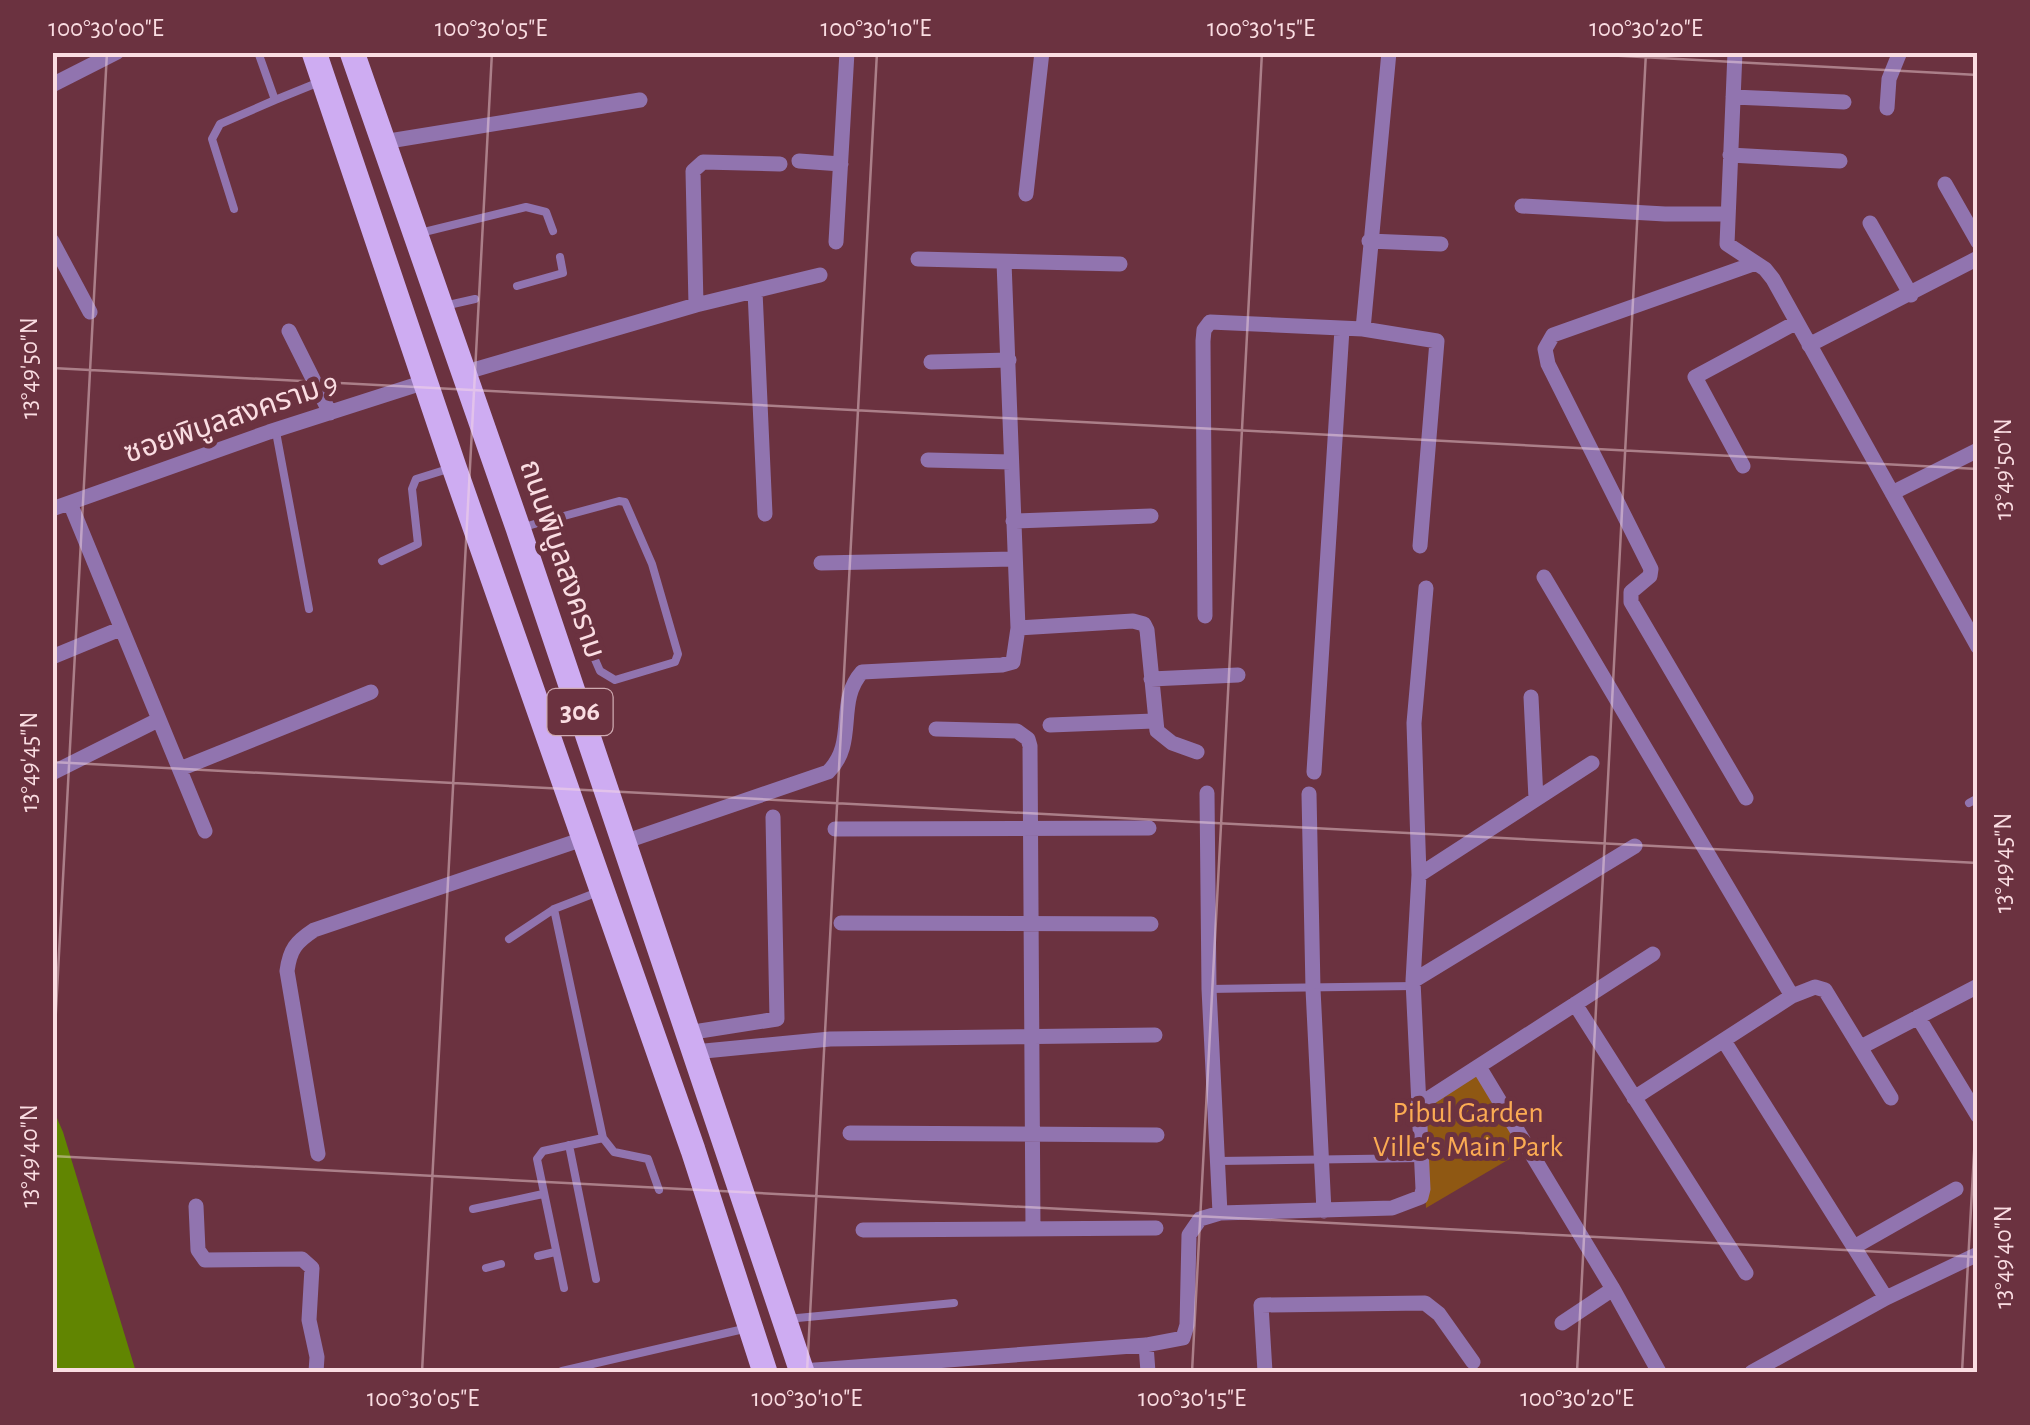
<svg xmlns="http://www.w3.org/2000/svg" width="2030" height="1425" font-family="'Alegreya Sans','Noto Sans Thai',sans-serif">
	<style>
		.green { fill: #8f5813 }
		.water { fill: #618501 }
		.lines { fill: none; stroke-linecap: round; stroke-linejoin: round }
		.lane { stroke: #9174af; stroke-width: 8 }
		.street { stroke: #9174af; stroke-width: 15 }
		.primary { stroke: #ceacf2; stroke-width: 25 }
		.ticks { fill: none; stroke: #fadde2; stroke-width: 2.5; stroke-opacity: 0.45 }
		.labels { text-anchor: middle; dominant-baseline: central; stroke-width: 10; stroke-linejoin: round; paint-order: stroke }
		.shield { fill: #6b3240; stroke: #cfaab1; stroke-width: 2.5 }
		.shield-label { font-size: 28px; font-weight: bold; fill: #fadde2 }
		.street-label { font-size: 30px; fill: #fadde2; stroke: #6b3240 }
		.park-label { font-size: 30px; fill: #fbab53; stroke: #6b3240 }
		.neatline { fill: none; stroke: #fadde2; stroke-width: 4 }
		.ticks-label { font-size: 25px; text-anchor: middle; fill: #fadde2 }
	</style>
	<rect width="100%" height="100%" fill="#6b3240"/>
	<!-- green -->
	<path class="green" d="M1481,1070L1530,1147L1426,1208L1422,1107Z"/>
	<!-- water -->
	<path class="water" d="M53,1109L63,1132L136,1372H53Z"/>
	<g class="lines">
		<!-- lane -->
		<path class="lane" d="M258,52L275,100L317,83
			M234,209L212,139L220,124L275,100
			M420,233L526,207L546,212L553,231
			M517,286L563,273L560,257
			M444,306L475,299
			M276,432L309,609
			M520,528L619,501L625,502L652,564L678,654L675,662L615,680L600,671L573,609L544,520
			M382,561L418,544L412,489L416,479L448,469
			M1969,803L1978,798
			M554,909L603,1138L614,1152L648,1159L659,1190
			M509,939L554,909L598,892
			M1209,989L1414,986
			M569,1145L596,1279
			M1218,1161L1422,1158
			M473,1209L543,1194
			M538,1256L555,1252
			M486,1268L501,1264
			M564,1288L537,1159L543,1151L603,1138
			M787,1319L954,1303
			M562,1371L748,1328"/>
		<!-- street -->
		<path class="street" d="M1735,52L1727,244L1765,269L1773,279L1978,647
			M52,85L117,52
			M1733,97L1844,102
			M1887,108L1889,79L1900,52
			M383,142L640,100
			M1730,155L1840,161
			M799,161L841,164
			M1945,184L1978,242
			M1026,194L1042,52
			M1522,206L1665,214H1727
			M1870,223L1911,295
			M52,241L90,312
			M1369,241L1441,244
			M836,242L847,52
			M918,259L1120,264
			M755,291L765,514
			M696,305L693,171L703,162L780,164
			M1363,329L1389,52
			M289,331L330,413
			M1809,345L1978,258
			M931,362L1009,360
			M463,373L696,305L820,275
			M928,460L1011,462
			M1743,466L1695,377L1797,322
			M1892,493L1978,450
			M70,503L205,831
			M52,509L269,432L428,381
			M1013,521L1151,516
			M821,563L1014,559
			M1544,577L1792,996
			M1205,616L1203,341L1204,330L1210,322L1363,329L1437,341L1420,546
			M1018,628L1133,621L1144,624L1147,630L1157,731L1172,743L1197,752
			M52,657L120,629
			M1151,679L1238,675
			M1531,697L1536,799
			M1050,725L1154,721
			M936,729L1017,731L1028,739L1030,746L1033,1229
			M180,769L371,692
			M1314,772L1342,329
			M52,773L158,720
			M1207,793L1209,989L1220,1213
			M1309,794L1313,989L1324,1211
			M1746,798L1631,602V592L1650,576L1651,569L1548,364L1545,349L1553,335L1756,263
			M835,829L1149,828
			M624,842L828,772C858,743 835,702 862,672L1002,665L1013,662L1018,628L1004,262
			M1419,875L1592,763
			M841,923L1151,924
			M1413,981L1635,846
			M1575,1004L1746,1273
			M1918,1017L1978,1116
			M687,1033L777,1019L773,817
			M1724,1041L1886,1298
			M1861,1047L1978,986
			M694,1052L830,1039L1155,1035
			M1479,1067L1613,1289L1659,1372
			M1634,1098L1792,996L1815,987L1825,990L1891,1098
			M1420,1104L1653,954
			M850,1133L1157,1135
			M318,1154L287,971C290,949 296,942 314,930L586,838
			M196,1206L198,1250L205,1260L302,1259L312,1268L309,1320L317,1357L316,1372
			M863,1230L1156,1228
			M1854,1247L1956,1189
			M1562,1323L1613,1289
			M1146,1345L1148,1372
			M802,1371L1146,1345L1183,1338L1187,1325L1189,1235L1200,1219L1220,1213L1392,1208L1421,1197L1423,1189L1413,981L1419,875L1414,723L1426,588
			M1265,1372L1261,1305L1425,1303L1439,1314L1473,1362
			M1752,1372L1886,1298L1978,1254"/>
		<!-- primary -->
		<path class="primary" d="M314,52L454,467L693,1150L765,1372
			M352,52L518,528L802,1372"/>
	</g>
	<!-- ticks -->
	<path class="ticks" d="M1549,52L1978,75M52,368L1978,469M52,762L1978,863M52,1085L107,52M52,1156L1978,1257M422,1372L492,52M807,1372L877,52M1192,1372L1262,52M1577,1372L1646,52M1962,1372L1978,1081"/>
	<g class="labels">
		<!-- shield labels -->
		<rect class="shield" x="547.5" y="689" width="65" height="46" rx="8"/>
		<g class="shield-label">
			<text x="580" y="712">306</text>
		</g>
		<!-- street labels -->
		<g class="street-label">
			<text transform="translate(231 418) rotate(-19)">ซอยพิบูลสงคราม 9</text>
			<text transform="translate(562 559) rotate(71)">ถนนพิบูลสงคราม</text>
		</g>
		<!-- park labels -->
		<g class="park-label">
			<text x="1468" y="1113">Pibul Garden<tspan x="1468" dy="34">Ville's Main Park</tspan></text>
		</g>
	</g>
	<!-- border -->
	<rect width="2030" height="1425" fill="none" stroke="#6b3240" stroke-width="110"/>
	<rect x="55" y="55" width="1920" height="1315" class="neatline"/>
	<g class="ticks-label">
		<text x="106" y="36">100°30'00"E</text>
		<text x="491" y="36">100°30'05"E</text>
		<text x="876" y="36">100°30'10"E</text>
		<text x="1261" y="36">100°30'15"E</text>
		<text x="1646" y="36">100°30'20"E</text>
		<text transform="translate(28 368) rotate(-90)" y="9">13°49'50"N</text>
		<text transform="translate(2002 469) rotate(-90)" y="9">13°49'50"N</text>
		<text transform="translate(28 762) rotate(-90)" y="9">13°49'45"N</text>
		<text transform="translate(2002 863) rotate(-90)" y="9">13°49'45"N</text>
		<text transform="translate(28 1156) rotate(-90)" y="9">13°49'40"N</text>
		<text transform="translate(2002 1257) rotate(-90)" y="9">13°49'40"N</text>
		<text x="423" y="1406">100°30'05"E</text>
		<text x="807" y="1406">100°30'10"E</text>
		<text x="1192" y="1406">100°30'15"E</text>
		<text x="1577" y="1406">100°30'20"E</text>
	</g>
</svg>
